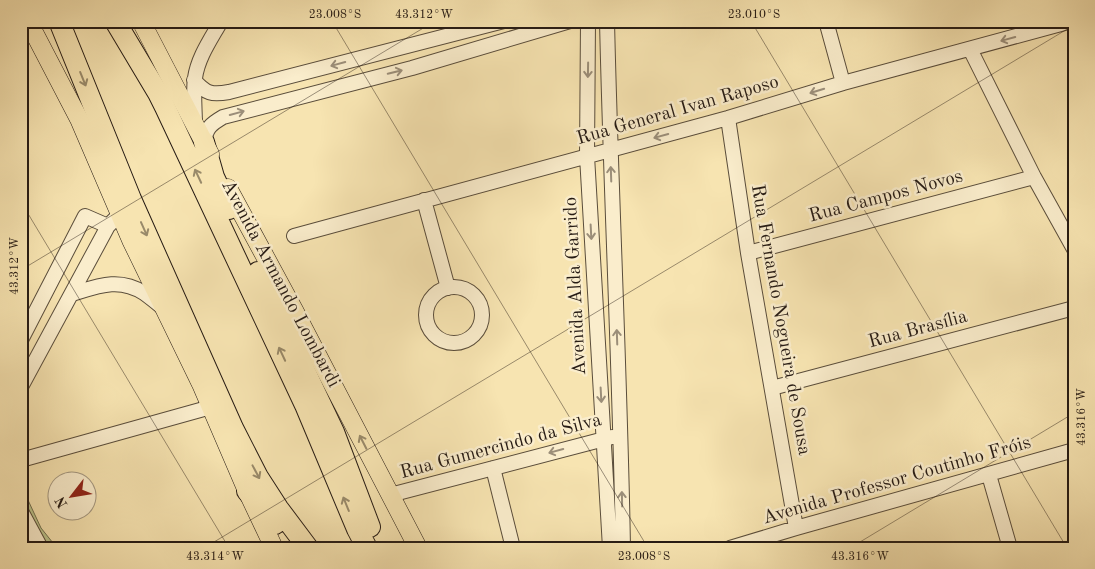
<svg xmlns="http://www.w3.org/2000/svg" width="1095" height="569" font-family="'Old Standard TT',serif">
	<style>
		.green { fill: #bcc48c; stroke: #717050 }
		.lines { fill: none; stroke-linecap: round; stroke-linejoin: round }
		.minor-casing { stroke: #5a4d3b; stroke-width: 16 }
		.major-casing { stroke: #261b14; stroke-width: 19 }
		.highway-casing { stroke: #261b14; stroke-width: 22 }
		.minor { stroke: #faedcc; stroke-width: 14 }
		.major { stroke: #f7e4b1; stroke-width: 18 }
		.highway { stroke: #f7e4b1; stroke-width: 20 }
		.oneway { stroke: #9b8e79 }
		.oneway2 { stroke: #998a6a }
		.ticks { fill: none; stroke: #261b14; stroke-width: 1; stroke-opacity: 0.45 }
		.labels { text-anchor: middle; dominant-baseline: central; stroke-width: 5; stroke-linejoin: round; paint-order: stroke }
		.street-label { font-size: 19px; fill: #261b14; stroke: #faedcc }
		.neatline { fill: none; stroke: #261b14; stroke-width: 2 }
		.ticks-label { font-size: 12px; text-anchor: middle; fill: #261b14 }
	</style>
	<rect width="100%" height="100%" fill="#f7e4b1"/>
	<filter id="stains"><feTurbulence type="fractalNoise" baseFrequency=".004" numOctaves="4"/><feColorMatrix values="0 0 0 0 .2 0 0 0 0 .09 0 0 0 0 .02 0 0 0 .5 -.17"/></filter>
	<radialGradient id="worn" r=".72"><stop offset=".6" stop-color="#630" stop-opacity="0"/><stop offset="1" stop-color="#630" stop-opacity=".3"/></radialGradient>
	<!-- green -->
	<path class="green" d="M21,485L41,528L57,548H21Z"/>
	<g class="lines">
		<!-- minor casing -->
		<g class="minor-casing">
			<path id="minor" d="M588,21L587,156L610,548
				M607,21C611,197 620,372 623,548
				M826,21L843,83
				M970,49L1034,177L1074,249
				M194,80C206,94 212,95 229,92L504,21
				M728,118L748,253L796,528
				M195,125C195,112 193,91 195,78C198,57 211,39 221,21
				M204,142C206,128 211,124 223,117L412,68L570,21
				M424,200L448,288
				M294,236L728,118L843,83L1072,21
				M748,253L1034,177
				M426 315a28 28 0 1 1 56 0a28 28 0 1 1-56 0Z
				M72,294C98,286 119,277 144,293C151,298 157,303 163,308
				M21,340L85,216L108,226
				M21,387L108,226L120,214
				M772,388L1074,308
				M21,460L211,407
				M493,468L513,548
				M989,475L1010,548
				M390,495L612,437
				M21,511L41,548
				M730,548L796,528L1074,450"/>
		</g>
		<!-- major casing -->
		<g class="major-casing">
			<path id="major" d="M28,21L79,119L131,240L201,384L247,491L274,548
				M141,21L210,154
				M228,188L294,310L418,548"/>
		</g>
		<!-- highway casing -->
		<g class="highway-casing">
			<path id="highway" d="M59,21L131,199L233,428L258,477L278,508L308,548
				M115,21L158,93L165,107L305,405L357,529L367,548
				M204,142L214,177L229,209
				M258,272L334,432L370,527
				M247,491L275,524"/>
		</g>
		<!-- minor -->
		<use href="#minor" class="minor"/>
		<!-- major -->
		<use href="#major" class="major"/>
		<!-- highway -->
		<use href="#highway" class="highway"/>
	</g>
	<!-- one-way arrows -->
	<defs><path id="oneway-shaft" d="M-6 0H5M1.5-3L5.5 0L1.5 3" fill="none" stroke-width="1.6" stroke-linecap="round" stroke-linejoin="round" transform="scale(1.25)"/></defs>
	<g class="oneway">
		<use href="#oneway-shaft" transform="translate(1008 39) rotate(165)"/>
		<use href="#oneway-shaft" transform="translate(338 64) rotate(165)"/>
		<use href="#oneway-shaft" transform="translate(588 70) rotate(91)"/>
		<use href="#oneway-shaft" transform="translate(395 72) rotate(-14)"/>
		<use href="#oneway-shaft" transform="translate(817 91) rotate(163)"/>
		<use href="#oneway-shaft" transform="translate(237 113) rotate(-15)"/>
		<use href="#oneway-shaft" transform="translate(661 136) rotate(165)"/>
		<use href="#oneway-shaft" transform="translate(611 174) rotate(-92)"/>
		<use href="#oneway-shaft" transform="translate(591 232) rotate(87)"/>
		<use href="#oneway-shaft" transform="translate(617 337) rotate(-92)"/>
		<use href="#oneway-shaft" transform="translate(601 395) rotate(87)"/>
		<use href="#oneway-shaft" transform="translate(556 451) rotate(165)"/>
		<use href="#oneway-shaft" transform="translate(622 499) rotate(-91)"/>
	</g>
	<g class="oneway2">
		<use href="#oneway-shaft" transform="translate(83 79) rotate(68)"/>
		<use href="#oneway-shaft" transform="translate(198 176) rotate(-115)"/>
		<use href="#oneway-shaft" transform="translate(144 229) rotate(66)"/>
		<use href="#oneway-shaft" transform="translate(282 354) rotate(-115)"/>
		<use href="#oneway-shaft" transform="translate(363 442) rotate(-117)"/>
		<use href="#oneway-shaft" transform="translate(256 472) rotate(62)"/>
		<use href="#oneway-shaft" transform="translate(346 504) rotate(-112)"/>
	</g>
	<!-- ticks -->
	<path class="ticks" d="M332,21L648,548M751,21L1067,548M21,202L229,548M21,270L435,21M204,548L1074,25M850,548L1074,413"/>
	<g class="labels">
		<!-- street labels -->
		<g class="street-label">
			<text transform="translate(678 111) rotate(-16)">Rua General Ivan Raposo</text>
			<text transform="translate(886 197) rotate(-15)">Rua Campos Novos</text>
			<text transform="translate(280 284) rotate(62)">Avenida Armando Lombardi</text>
			<text transform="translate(576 286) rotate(-93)">Avenida Alda Garrido</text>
			<text transform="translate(780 320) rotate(80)">Rua Fernando Nogueira de Sousa</text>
			<text transform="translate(918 330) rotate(-15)">Rua Brasília</text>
			<text transform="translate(501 447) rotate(-15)">Rua Gumercindo da Silva</text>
			<text transform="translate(897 481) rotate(-16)">Avenida Professor Coutinho Fróis</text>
		</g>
	</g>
	<!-- margin -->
	<rect width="1095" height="569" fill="none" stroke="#f7e4b1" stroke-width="55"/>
	<!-- north arrow -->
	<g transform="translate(72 496) rotate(239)"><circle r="24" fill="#faedcc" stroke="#a59982"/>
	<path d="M0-4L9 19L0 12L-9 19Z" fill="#8f2418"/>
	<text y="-8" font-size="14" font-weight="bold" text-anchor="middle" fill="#261b14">N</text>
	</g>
	<rect x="28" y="28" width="1040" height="514" class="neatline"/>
	<g class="ticks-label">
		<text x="335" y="18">23.008°S</text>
		<text x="424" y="18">43.312°W</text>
		<text x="754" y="18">23.010°S</text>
		<text transform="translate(14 266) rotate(-90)" y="4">43.312°W</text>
		<text transform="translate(1081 417) rotate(-90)" y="4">43.316°W</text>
		<text x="215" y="560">43.314°W</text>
		<text x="644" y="560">23.008°S</text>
		<text x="860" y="560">43.316°W</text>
	</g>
	<rect width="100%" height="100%" filter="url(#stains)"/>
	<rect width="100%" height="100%" fill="url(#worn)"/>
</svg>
